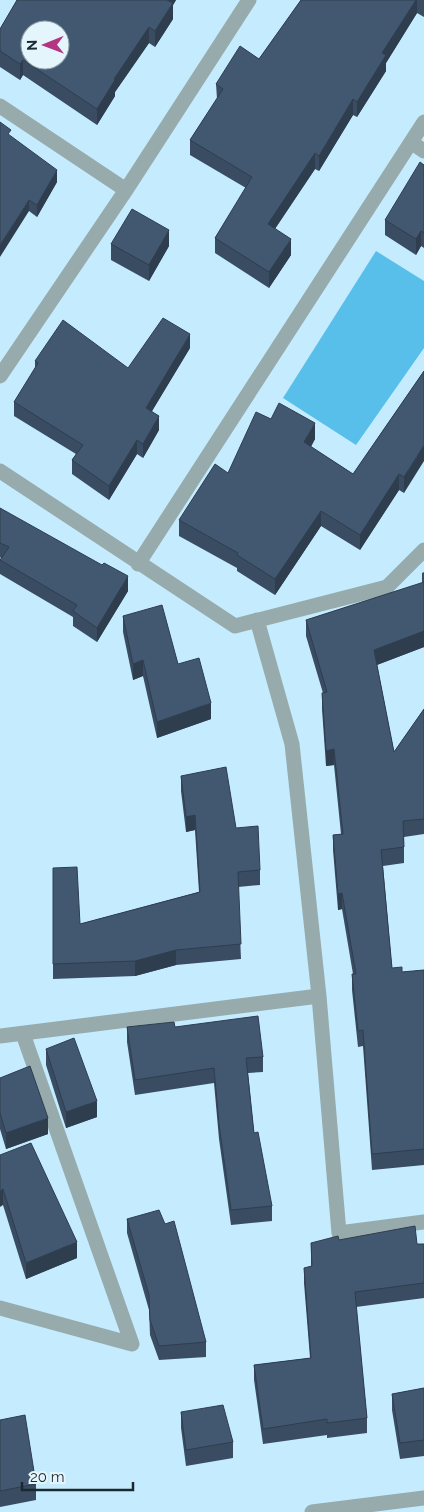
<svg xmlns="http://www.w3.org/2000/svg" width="424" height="1512" font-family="Raleway,sans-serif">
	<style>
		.green { fill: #57bfea }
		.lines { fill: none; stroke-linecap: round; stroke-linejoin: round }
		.minor { stroke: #97abac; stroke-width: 15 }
		.wall { fill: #394c61 }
		.shaded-wall { fill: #2e3e4f }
		.building { fill: #425871; stroke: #2e3e4f; fill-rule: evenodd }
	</style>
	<rect width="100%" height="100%" fill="#c4ecfe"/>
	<!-- green -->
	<path class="green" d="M376,251L424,281V348L356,445L283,398Z"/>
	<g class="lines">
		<!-- minor -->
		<path class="minor" d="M0,106L126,190
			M411,142L424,151
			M0,376L126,190L249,0
			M0,471L235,626L387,587L424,550
			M138,564L424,122
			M257,620L292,744L319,996L339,1233L424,1222
			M0,1036L319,996
			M0,1308L132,1344L23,1034
			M312,1512L424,1498"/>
	</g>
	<!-- wall -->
	<path class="wall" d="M17,0H176L173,5V19L155,47L149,43L115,92V96L97,125L23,75L20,80L0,67V29Z
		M301,0H424V17L417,13L386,63V71L357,117L353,115L319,171L315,169L275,229L291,255L269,288L215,253V238L246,188L190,155V140L217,99L216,84L259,59Z
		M11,136L57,182L37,217L29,211Z
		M424,165V248L421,246L416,255L385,235V220Z
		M111,244L169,246L149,281L111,260Z
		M190,348L152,411L159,430L143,458L137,454L109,500L72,474V460L76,454L14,416V402L35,369V361L128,368Z
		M424,371L404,493L399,490L360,550L321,526L275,595L237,571V568L179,536V520L228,473L271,419L315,439L311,447L353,474Z
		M0,505V508L128,591L97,642L73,626V617L0,574V560L1,558L0,557Z
		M424,572V647L377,665L394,752L424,709V834L404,837V863L383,866L392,968L402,972L424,970V1165L372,1170L363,1046L358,1047L352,990V974H353L342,909L338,910L333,850V835L341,834L334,765L326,766L322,709V693H323L306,636V620L422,583V573Z
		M123,616L178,664L211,719L157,738L143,676L133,680L123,632Z
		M181,776L236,828L260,870V885L238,887L241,959L176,965L135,976L53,979V868L80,924L199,892L195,830L186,832L181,791Z
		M127,1027H175L263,1057V1072L248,1073L254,1133L272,1206V1221L231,1225L219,1139L214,1083L135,1095L127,1042Z
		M46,1049L97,1117L66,1128L46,1065Z
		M0,1078L48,1134L6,1149L0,1129Z
		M0,1155L77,1258L26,1279L3,1205Z
		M127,1219L165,1224L206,1342V1357L159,1360L150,1335L149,1310L127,1233Z
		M339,1240L417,1244H424V1298L356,1307L367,1418V1433L327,1438V1435L263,1444L254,1380V1365L310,1358L304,1283V1268L311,1266V1243Z
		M424,1388V1456L400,1459L392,1410V1394Z
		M181,1412L233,1442V1458L186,1466L181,1428Z
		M0,1420L36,1484V1500L0,1507Z"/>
	<!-- shaded-wall -->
	<path class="shaded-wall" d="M166,0H176L173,5V19L155,47V31Z
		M416,0H417V13L386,63V71L357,117V102L382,53Z
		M149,27V43L115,92V96L97,125V109L114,79Z
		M23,60V75L20,80V64Z
		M353,99V115L319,171V156Z
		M315,153V169L268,239V224Z
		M57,170V182L37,217V205Z
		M29,200V211L0,257V245Z
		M169,230V246L149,281V265Z
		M421,231V246L416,255V239Z
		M291,239V255L269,288V272Z
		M190,334V348L146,421V408Z
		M159,416V430L143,458V444Z
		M315,423V439L304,458V442Z
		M137,440V454L109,500V486Z
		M424,445V461L404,493V477Z
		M399,474V490L360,550V535Z
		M321,511V526L275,595V579Z
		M128,576V591L97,642V628Z
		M424,631V647L374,666V650Z
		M143,660V676L133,680V664Z
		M211,703V719L157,738V722Z
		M334,749V765L326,766V751Z
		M195,815V830L186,832V817Z
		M342,893V909L338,910V894Z
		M176,950V965L135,976V961Z
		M97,1101V1117L66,1128V1112Z
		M48,1118V1134L6,1149V1133Z
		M3,1189V1205L0,1207V1191Z
		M77,1242V1258L26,1279V1263Z"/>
	<!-- building -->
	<path class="building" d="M17,0H167L173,3L155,31L149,27L114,79L115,80L97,109L23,60L20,64L0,51V29ZM30,30H60V60H30Z
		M301,0H416L382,53L386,55L357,102L353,99L319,156L315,153L268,224L291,239L269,272L215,238L252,177L190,140L223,89L216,84L240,46L259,59Z
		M0,122L11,130L8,134L57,170L37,205L29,200L0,245Z
		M420,162L424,165V233L421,231L416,239L385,220Z
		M132,209L169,230L149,265L111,244Z
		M163,318L190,334L146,408L159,416L143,444L137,440L109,486L72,460L83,445L14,402L38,363L35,361L63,320L128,368Z
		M424,371V445L404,477L399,474L360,535L321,511L275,579L237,555L238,553L179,520L215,464L228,473L256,412L271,419L279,403L315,423L304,442L353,474Z
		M0,508L102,565L104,563L128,576L97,628L73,611L77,605L0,560L9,547L0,543Z
		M424,582V631L374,650L394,752L424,709V819L403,821L404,847L381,850L392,968L402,967V972L424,970V1149L372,1154L363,1030L358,1031L352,974H356L342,893L338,894L333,835L343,834L334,749L326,751L322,693L327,692L306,620Z
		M162,605L178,664L199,658L211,703L157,722L143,660L133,664L123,616Z
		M226,767L236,828L258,826L260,870L238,872L241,944L176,950L135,961L53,964V868L77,867L80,924L200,892L195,815L186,817L181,776Z
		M258,1016L263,1057L246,1058L254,1133L258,1132L272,1206L231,1210L219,1124L214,1068L135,1080L127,1027L174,1022L175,1027Z
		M74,1038L97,1101L66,1112L46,1049Z
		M30,1066L48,1118L6,1133L0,1113V1078Z
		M31,1143L77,1242L26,1263L3,1189L0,1191V1155Z
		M159,1210L165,1224L174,1221L206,1342L159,1346L150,1320L149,1295L127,1219Z
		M415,1226L417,1244H424V1283L355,1292L367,1418L327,1423V1419L263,1429L254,1365L311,1358L304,1268L312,1266L311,1243L338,1236L339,1240Z
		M424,1388V1440L400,1443L392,1394Z
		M223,1405L233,1442L186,1450L181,1412Z
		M25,1415L36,1484L0,1491V1420Z"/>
	<!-- north arrow -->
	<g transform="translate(45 45) rotate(269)"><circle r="24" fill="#e5f5fc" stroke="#94a3aa"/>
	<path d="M0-4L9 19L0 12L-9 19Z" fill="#b43583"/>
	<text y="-8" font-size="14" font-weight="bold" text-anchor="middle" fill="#1a2930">N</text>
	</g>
	<!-- scale -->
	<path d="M22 1482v8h111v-8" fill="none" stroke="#1a2930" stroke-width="2.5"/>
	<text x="30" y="1482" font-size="15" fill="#1a2930" stroke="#e5f5fc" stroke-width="4" paint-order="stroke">20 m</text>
</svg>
